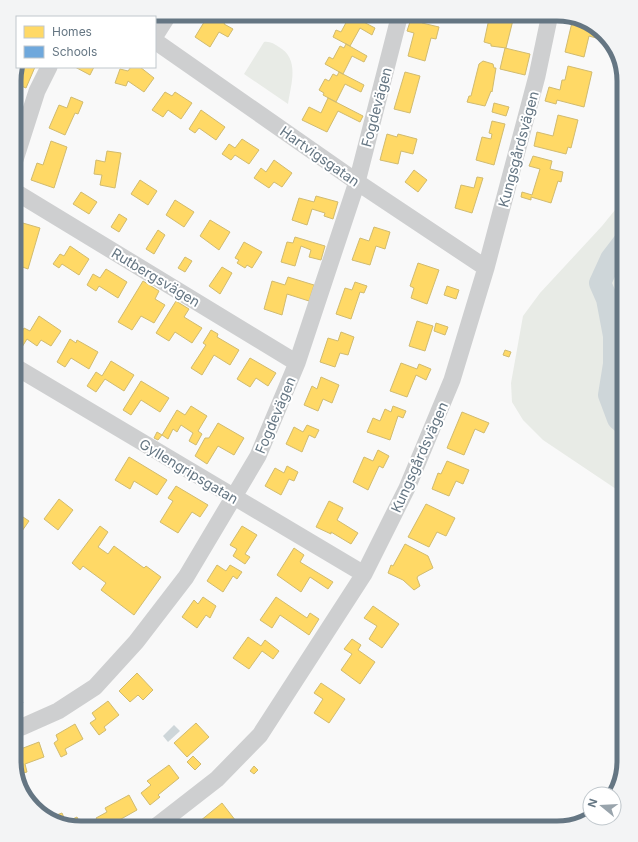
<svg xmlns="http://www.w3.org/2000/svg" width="638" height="842" font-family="Inter,sans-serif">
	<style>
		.green { fill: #e8ebe6 }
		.water { fill: #ced6d9 }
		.homes { fill: #ffd966; stroke: #d1bb6f }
		.schools { fill: #6fa8dc; stroke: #6c99c1 }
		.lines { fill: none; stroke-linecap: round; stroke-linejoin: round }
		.river { stroke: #ced6d9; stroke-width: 22 }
		.minor { stroke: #cecfd0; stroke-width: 17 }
		.labels { text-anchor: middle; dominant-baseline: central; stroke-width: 4; stroke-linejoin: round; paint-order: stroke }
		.street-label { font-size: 14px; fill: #657683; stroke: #fff }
		.rim { fill: none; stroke: #657683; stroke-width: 5 }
	</style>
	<rect width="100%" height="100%" fill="#f9f9f9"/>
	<!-- green -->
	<path class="green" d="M264,42C270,41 274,44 279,47C300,59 291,84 288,104L244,74Z
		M624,199V493H622L543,440L523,420L512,402L511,383L523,316L540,293L602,226Z"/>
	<!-- water -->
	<path class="water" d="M174,725L180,731L168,742L163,736Z"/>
	<!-- homes -->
	<path class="homes" d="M209,14H230L224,24L233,29L228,37L219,32L210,47L195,37Z
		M348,14H360L357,19Z
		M490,14L497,16L498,14H509L508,19L513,20L506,48L491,46V44L484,42Z
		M514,14H530L528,22L513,18Z
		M412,16L423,19L422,23L439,27L436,39L431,38L425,61L408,56L414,33L407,31Z
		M354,17L375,28L372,35L360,28L350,46L333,37L336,30L341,32L348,19L352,21Z
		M573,18L591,23L601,33L600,39L589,36L584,57L565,52Z
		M346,44L367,56L364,62L352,56L343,74L325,64L329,57L333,59L340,46L344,48Z
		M505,48L530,54L525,75L500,69Z
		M483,61L493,64L494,68H496L492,92L491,91L485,106L467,102L469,96H471L479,64Z
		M568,66L592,72L584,107L557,100L556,104L545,101L549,87L560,90L562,80H565Z
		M19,67H35L26,88L14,83V76Z
		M75,67H94L90,75Z
		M131,67H140L154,78L144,92L128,81L126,86L115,83L120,69L128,71Z
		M339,72L364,85L361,92L345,84L336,102L323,95L324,93L319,90L325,79L329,81L333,74L337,76Z
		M405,72L420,76L410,113L394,109Z
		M165,92L172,96L175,92L192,103L181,119L168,110L163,117L152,110Z
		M71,97L83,102L78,114L75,113L65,135L49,128L59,105L67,108Z
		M328,98L363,116L360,122L338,111L327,132L302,120L309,107L321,113Z
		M494,103L509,107L506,116L492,112Z
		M201,110L225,127L216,140L199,128L195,133L189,129Z
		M558,115L578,120L571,148L568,147L566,154L534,146L537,132L553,136Z
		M492,121L505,124L494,165L476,160L482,137L491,139L492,134L489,133Z
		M387,134L397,137L398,134L417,139L413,154L401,151L398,164L380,160Z
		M242,139L259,150L249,164L235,155L231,160L222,154L229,144L235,148Z
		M51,141L67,147L54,188L31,180L37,163L43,165Z
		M107,151L121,153L115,188L100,185L102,175L94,174L96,160L105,162Z
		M533,156L552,161L550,169L563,172L561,182L558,181L551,203L531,197V200L521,197L522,192L532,195L540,169L529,166Z
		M274,160L292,173L282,187L274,182L269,188L254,178L261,168L266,172Z
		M414,170L427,180L418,192L405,182Z
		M477,177L483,178L472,213L455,208L461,185L474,188Z
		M140,180L157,191L148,205L131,194Z
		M81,192L97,202L89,214L73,204Z
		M316,196L338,202L333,219L324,216L325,213L312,209L307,225L292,220L299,198L314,202Z
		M175,200L194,212L184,227L166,215Z
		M119,214L127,219L119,232L111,227Z
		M210,220L230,232L219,250L200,236Z
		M16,221L40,228L28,269L14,264Z
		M374,227L390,232L385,249L376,246L370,265L352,260L360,238L369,241Z
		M158,230L165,235L154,254L146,249Z
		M295,237L325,246L321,260L309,257L311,250L301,246L295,266L281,262L287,242L293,243Z
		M244,242L262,252L252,268L247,265L245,268L237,263L239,260L235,258Z
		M70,246L89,259L79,275L62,264L59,268L53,264L60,254L64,256Z
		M185,257L192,261L185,272L178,268Z
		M418,263L439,270L427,304L411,298L414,288L410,286Z
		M222,267L232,273L220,294L209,286Z
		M106,269L127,282L118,298L99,286L96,291L87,285L93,274L100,278Z
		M288,277L314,285L309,301L287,294L282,315L264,309L272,281L285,285Z
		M143,281L159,291L155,299L165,305L154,323L141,316L132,330L118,322Z
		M355,282L367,286L364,293L360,292L351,319L336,314L345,288L352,290Z
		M447,286L459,290L456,299L444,295Z
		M14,288L19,289L14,306Z
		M176,301L189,309L184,317L202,328L192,343L175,332L169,341L156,333Z
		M39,316L61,331L51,346L41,340L37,346L27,339L22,347L16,343L24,328L30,331Z
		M417,321L433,326L425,351L409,346Z
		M436,323L448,327L445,335L434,331Z
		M211,330L218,334L217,337L239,350L230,365L214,355L202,375L191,368L206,345L203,343Z
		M341,332L354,337L348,355L340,353L335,367L320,362L328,338L338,341Z
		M70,339L76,343L77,340L98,352L89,369L71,358L65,367L57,362Z
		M505,350L511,352L509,357L503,355Z
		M250,358L276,373L268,386L256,378L250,387L237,379Z
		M111,361L134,375L124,391L105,379L96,392L87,386L96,372L102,376Z
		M401,363L417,369L419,364L431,369L426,380L416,375L407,397L390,391Z
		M321,377L339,385L332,403L323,399L318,411L304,405L312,386L317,389Z
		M141,381L169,398L160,412L141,400L131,415L123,410Z
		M191,406L207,416L198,431L202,434L196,445L189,441L193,433L181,425L177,432L173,429L168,439L162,435L177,410L185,415Z
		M393,406L406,411L403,418L398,416L390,440L367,432L373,418L380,421L385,409L391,412Z
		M462,412L489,423L484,433L475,429L464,455L447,448Z
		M218,423L244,438L234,455L218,446L207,464L195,456L205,438H209Z
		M307,425L319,430L315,438L309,435L302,452L286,444L294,427L303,432Z
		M157,432L162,435L158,440L154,438Z
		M378,450L389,456L383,468L379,466L368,490L353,482L364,457L373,461Z
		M129,457L167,480L157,495L134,481L130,489L115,480Z
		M447,461L469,470L463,484L456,481L449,496L432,489L438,473L441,474Z
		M287,466L298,472L294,481L289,479L281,495L265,486L275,468L284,473Z
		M176,486L208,505L200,517L192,512L178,533L160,522L173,501L168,498Z
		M59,499L73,510L58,530L44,519Z
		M329,501L343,508L337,520L358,533L351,544L331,532V534L316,527Z
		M426,504L455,518L446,536L437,532L429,547L408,537Z
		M14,511L29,521L22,531L14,525Z
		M100,526L108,532L98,547L108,554L114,546L144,568L146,566L161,577L134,615L101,590L106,583L83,566L80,570L72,563Z
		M242,526L257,535L245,554L250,557L245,564L233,556L237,549L230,545Z
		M405,544L428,556L433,568L418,576L417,578L420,586L414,590L403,580L388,573L391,565L393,566Z
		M294,548L304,555L300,562L333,582L328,589L310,577L301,592L277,575Z
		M217,565L226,571L230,565L242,572L237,579L233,576L223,592L207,581Z
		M203,597L216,606L210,618L206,615L197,628L182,617L194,600L198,604Z
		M276,597L307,618L310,613L319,619L309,635L280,615L272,628L260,620Z
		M373,606L399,624L382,648L369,639L377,626L364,618Z
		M248,637L261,646L265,640L279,651L273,659L262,651L249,669L233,658Z
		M352,639L361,645L358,650L375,662L360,684L341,670L352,654L344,649Z
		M137,673L153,690L143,700L138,695L130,702L119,691Z
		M321,683L345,699L329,723L314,713L323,699L314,693Z
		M108,701L119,715L104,727L106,730L99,735L90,723L96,719L92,713Z
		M196,723L209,737L187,757L174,743Z
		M75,724L83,739L65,749L67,754L61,757L54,743L58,740L56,735Z
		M39,742L44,757L25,764L27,772L20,774L16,761L21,759L18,750Z
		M193,756L201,764L195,770L187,762Z
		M169,765L179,778L158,795L160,797L150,805L141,793L151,785L147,781Z
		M254,766L258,770L254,774L250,771Z
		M129,795L137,810L114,823L116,826L113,828H102L96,818L107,812L105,808Z
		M222,803L239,825L236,828H227L222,822L215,828H195L194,826Z
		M62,813L66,822L77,817L82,828L53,821L51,817Z"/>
	<!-- schools -->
	<path class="schools" d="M14,696L23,702L14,717Z"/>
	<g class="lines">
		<!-- river -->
		<path class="river" d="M624,424L618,419L609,395L614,364V336L607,299L600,283L611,259L624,242"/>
		<!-- minor -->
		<path class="minor" d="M117,14L122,17
			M155,36L169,14
			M155,41L357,182L486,268
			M14,163L37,91L49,67
			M14,191L297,363
			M14,366L364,574
			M14,729L22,727L58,711L95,687L136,642L186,577L258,456L297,363L357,182L400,14
			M154,828L217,779L260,735L364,574L407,488L452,380L486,268L537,76L550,14"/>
	</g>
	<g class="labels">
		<!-- street labels -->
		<g class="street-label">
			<text transform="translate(376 107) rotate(-75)">Fogdevägen</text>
			<text transform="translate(518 149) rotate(-75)">Kungsgårdsvägen</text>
			<text transform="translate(320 156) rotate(35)">Hartvigsgatan</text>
			<text transform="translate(156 277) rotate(31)">Rutbergsvägen</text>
			<text transform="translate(275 415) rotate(-67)">Fogdevägen</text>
			<text transform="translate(419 457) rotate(-66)">Kungsgårdsvägen</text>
			<text transform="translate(189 471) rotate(31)">Gyllengripsgatan</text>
		</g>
	</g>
	<!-- crop -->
	<path d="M0 0H638V842H0ZM81 21H557A60 60 0 0 1 617 81V761A60 60 0 0 1 557 821H81A60 60 0 0 1 21 761V81A60 60 0 0 1 81 21Z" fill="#f3f4f5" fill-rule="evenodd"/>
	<path class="rim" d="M81 21H557A60 60 0 0 1 617 81V761A60 60 0 0 1 557 821H81A60 60 0 0 1 21 761V81A60 60 0 0 1 81 21Z"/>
	<!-- legend -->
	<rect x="16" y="16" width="140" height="52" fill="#ffffff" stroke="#c1c8cd"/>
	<rect x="24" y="26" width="20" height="12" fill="#ffd966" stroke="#c1c8cd"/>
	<text x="52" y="36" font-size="12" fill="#657683">Homes</text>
	<rect x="24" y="46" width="20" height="12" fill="#6fa8dc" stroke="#c1c8cd"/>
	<text x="52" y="56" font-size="12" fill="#657683">Schools</text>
	<!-- north arrow -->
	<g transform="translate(602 806) rotate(288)"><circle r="19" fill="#ffffff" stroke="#c1c8cd"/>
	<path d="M0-3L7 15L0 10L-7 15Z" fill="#99a4ac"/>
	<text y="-6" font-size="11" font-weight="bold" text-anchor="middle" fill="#657683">N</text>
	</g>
</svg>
